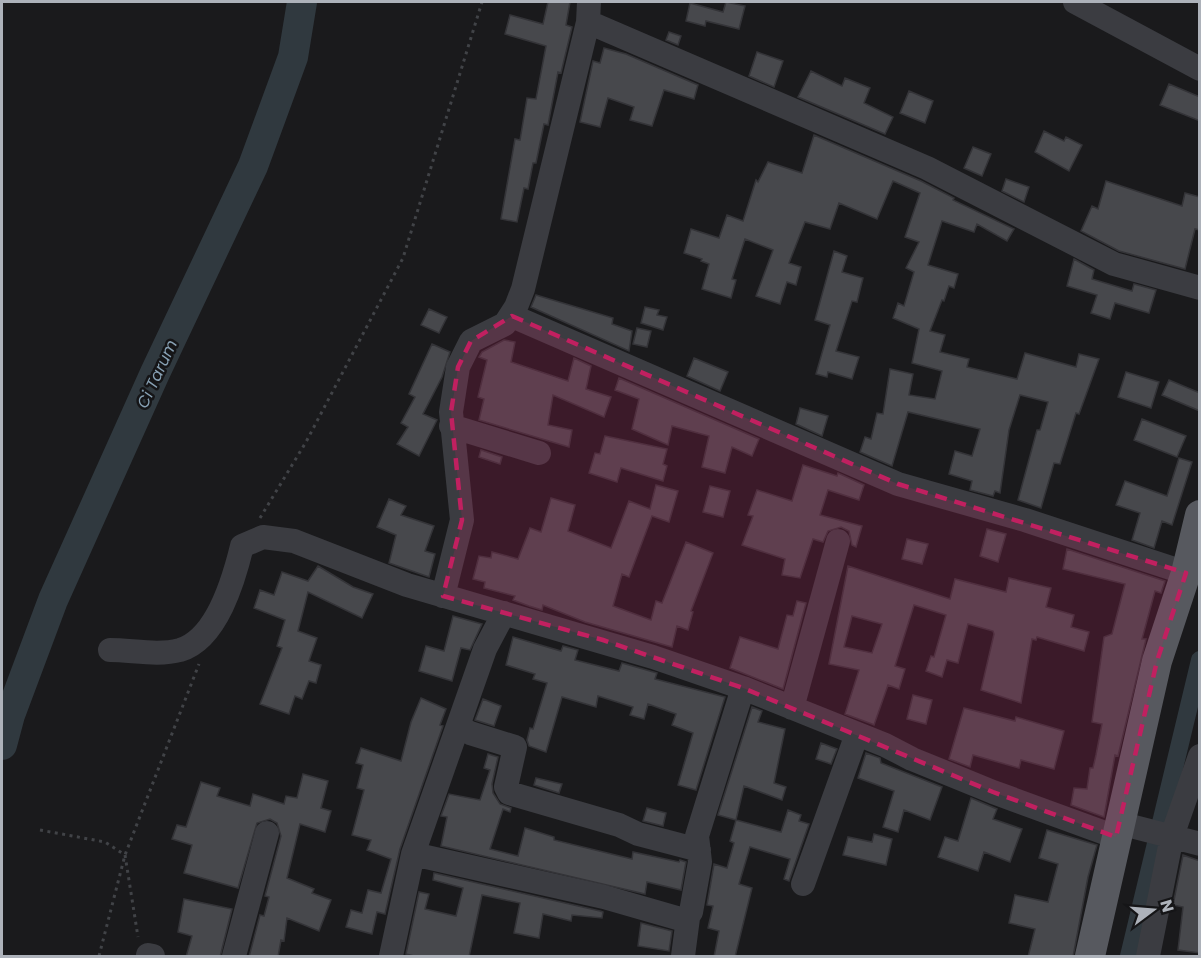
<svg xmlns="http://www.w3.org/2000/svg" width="1201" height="958" font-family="Poppins,sans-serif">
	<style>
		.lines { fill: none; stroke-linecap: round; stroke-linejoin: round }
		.canal { stroke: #30393f; stroke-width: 18 }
		.river { stroke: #30393f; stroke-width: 30 }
		.building { fill: #47484c; stroke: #343438; stroke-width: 1.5; fill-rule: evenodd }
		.path { stroke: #414347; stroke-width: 3; stroke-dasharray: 3 4.5; stroke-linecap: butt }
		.minor { stroke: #3b3c41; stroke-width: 24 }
		.major { stroke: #57595f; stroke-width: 30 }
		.marked { fill: #c12060; fill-opacity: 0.2; stroke: #c12060; stroke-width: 4.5; stroke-dasharray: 12 8; stroke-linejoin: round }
		.labels { text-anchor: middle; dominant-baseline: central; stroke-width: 5; stroke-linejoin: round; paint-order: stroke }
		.water-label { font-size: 16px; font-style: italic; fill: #87a0b3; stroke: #151517 }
	</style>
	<rect width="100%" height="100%" fill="#1a1a1c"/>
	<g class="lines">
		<!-- canal -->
		<path class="canal" d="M1129,956L1200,660"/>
		<!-- river -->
		<path class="river" d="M2,745L10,715L53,600L155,373L253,166L293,57L302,2"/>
	</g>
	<!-- building -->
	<path class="building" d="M548,2H570L566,25L572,27L561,73L558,72L548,125L544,124L536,163H533L528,189L524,188L517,222L501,219L515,139L520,140L527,98L536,99L546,46L505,34L510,15L543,24Z
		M726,2L745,6L739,29L706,21L705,26L686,21L690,3L723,12Z
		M669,32L681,36L678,45L666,40Z
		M604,48L626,54L698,85L694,99L664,90L652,126L630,120L634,107L608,98L600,127L580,122L593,61L600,63Z
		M757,52L783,61L774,87L749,76Z
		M811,71L842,86L845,78L870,88L864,103L893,117L885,134L798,97Z
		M1169,84L1200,97V121L1160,105Z
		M909,91L933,101L925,123L900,113Z
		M1044,131L1064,141L1066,137L1082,145L1069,171L1035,152Z
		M814,135L921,181L954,198L953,200L1014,229L1007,241L977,224L974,232L942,221L928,265L958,274L954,288L949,286L944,301L942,300L930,331L945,335L940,352L969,359L967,367L1017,379L1025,353L1076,367L1079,354L1099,359L1079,414L1076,413L1060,464L1054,463L1041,508L1018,500L1037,430H1040L1048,402L1020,395L1009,430L1000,493L995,491L993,496L970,490L972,481L949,474L955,451L972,456L980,429L908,412L892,466L860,452L865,437L871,439L877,413L883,414L890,369L913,374L909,395L935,399L942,371L912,363L919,329L893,318L898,303L904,306L914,272L906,268L919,242L905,237L920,193L893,181L877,219L839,203L830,229L805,222L789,263L801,267L796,285L787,282L780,304L756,296L773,250L745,239L732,279L736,280L731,298L702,289L709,264L701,261L702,259L684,253L691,229L719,238L727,215L743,221L756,180L758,182L768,162L802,173Z
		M973,147L991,154L982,176L964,168Z
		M1006,179L1029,187L1024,202L1002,191Z
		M1106,181L1182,206L1185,193L1200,197V230L1195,229L1185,269L1119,251L1081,231L1092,206L1098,209Z
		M834,251L847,256L842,272L863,278L857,302L852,301L836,351L859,357L852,379L828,372L827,377L816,374L830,325L815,320Z
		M1074,259L1094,270L1092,279L1132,291L1134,284L1156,290L1149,313L1115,303L1110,319L1091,313L1097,295L1067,286Z
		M536,295L613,318L612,324L632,331L629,351L531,307Z
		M645,307L659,310L657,315L667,317L663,330L641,323Z
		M429,309L447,317L439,333L421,325Z
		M637,328L651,331L647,347L633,344Z
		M504,340L515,342L511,362L568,381L574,358L591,366L586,389L611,397L604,417L553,395L548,425L572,430L569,447L479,420L484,399L478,397L487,360L479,357L482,352Z
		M432,344L450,352L442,377L423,414L437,420L419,456L397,444L408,427L401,423L415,397L409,394Z
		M694,358L728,372L720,391L687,376Z
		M1126,372L1159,382L1151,408L1118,397Z
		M619,378L759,439L752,456L732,447L725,473L702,467L709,436L672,426L668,445L632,429L639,399L615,390Z
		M1169,380L1200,393V411L1162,395Z
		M800,408L828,416L822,436L796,424Z
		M1142,419L1186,436L1177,457L1134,440Z
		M605,436L667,449L663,464L667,466L663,481L621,468L617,482L589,473L595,453L600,454Z
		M481,450L502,457L500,464L479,457Z
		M1179,458L1192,462L1172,525L1162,521L1154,548L1132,540L1140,513L1116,505L1125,481L1167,496Z
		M803,465L837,476L838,473L864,485L859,500L828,490L820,515L862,526L856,547L852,545L849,531L841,527L828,531L823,542L813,539L800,578L782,575L785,559L742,545L753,516L748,515L757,490L792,501Z
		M656,485L678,491L669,522L652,516L629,577L622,574L613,606L651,620L656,601L662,603L686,542L713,553L691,611L693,612L688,630L677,626L672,647L585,622L543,605L542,610L529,606L513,600L515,596L484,588L485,582L473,579L479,556L491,558L492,552L518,559L530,528L541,532L551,498L575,505L568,531L611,548L629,501L650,509Z
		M710,486L730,491L723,517L703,512Z
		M389,499L406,506L401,515L434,526L425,551L435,554L429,577L389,563L396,535L377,527Z
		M987,529L1006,534L998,562L980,556Z
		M907,539L928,544L922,564L902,559Z
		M1067,549L1165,581L1161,593L1155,591L1142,639H1146L1118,756L1115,755L1104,817L1071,805L1074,788L1087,789L1090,768H1093L1096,755L1102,724L1092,722L1104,637L1112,634L1125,584L1063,569Z
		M318,566L353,587L373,594L362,618L308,592L298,631L317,638L309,661L321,665L316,683L309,681L302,699L295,696L289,714L260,704L282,648L277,646L285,620L254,608L260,590L274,595L282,572L308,581Z
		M848,566L950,599L955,579L1006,592L1009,578L1051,588L1046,607L1074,615L1071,627L1089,632L1084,651L1037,637L1036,640L1032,639L1021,703L981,690L994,634L993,631L968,624L958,663L947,660L942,677L926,671L931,656L934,657L946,615L914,605L895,666L905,669L899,689L888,685L874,725L872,724L845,714L859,670L829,664ZM852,616L882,624L872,653L844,647Z
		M797,601L806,603L783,689L730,668L740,637L778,649L787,615L793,616Z
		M453,616L482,624L470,650L461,648L452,681L419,671L426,646L444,651Z
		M513,637L561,651L563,646L578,650L575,660L619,671L622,663L657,673L655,679L725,697L696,790L678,785L693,733L672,725L676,714L648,704L644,719L630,715L633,707L598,696L596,707L562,697L546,752L529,746L527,740L530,728L533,729L547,683L533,679L535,674L506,665Z
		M913,695L932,700L926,724L907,719Z
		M421,698L446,709L440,725L443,726L400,849L385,914L377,912L372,934L346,927L351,910L362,913L368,890L381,893L391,859L367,850L371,840L352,835L364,790L357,788L363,765L356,763L361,748L401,761L411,722Z
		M483,699L501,706L494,726L475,720Z
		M752,707L762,711L758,722L785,729L774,783L786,787L782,800L744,786L736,820L718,815Z
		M964,708L1015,721L1016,717L1064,731L1054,769L1021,760L1019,768L973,755L970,767L949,759Z
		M821,743L837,749L831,764L816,759Z
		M866,753L880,758L881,763L942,787L930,820L904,810L898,832L883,827L894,791L858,778Z
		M488,754L498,757L492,784L493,793L500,804L511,808L510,812L503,809L490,849L518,856L525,828L554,837V840L632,859L633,852L679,862L680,860L686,862L681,890L647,882L645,894L441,846L447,817L441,816L449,794L480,800L490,770L484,768Z
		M303,774L328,781L321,808L331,811L325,832L300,824L287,878L314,889L312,893L331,900L319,931L287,918L284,941L281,940L278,957H249L260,915L264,916L269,897L265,896L281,836L277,823L270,819L257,823L238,888L184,873L192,845L172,839L177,825L186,827L201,782L220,788L217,796L250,806L253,794L284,804L286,796L297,798Z
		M536,778L562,784L559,793L534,785Z
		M971,798L997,809L993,819L1022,829L1010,862L984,852L978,871L938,857L945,837L958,841Z
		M647,808L666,813L663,826L643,821Z
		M788,810L801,815L799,821L809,824L789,881L784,879L790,859L750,847L739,884L752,888L735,957H714L719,931L708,928L713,906L707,905L714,864L727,868L734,843L730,841L736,820L781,832Z
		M1047,830L1097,845L1088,877L1073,957H1028L1035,929L1009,923L1015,895L1048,902L1058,864L1039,858Z
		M874,834L892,839L886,865L843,855L848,837L872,842Z
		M1183,855L1200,861V953L1178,950L1183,907L1173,905Z
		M434,873L600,911L603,912L602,918L572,915L571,921L543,914L539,938L514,933L520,903L482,895L469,957H418L406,954L419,892L429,894L425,909L456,916L463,888L433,880Z
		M184,899L232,909L220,957H186L192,936L178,932Z
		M641,923L672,931L669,951L638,946Z"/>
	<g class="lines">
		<!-- path -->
		<path class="path" d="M260,518L306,442L403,258L482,2
			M40,830L105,842L125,855L138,937
			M99,956L125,855L199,664"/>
		<!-- minor -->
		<path class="minor" d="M1075,2L1200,69
			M588,22L927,168L1114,264L1200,288
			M512,316L898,484L1025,520L1186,573
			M451,426L539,453
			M443,596L462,520L451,412L458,367L471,341L505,324L516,307L523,289L588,22L589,2
			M110,650C132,650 158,656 180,650C217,639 234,579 242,546L263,537L294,541L407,585L653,657L743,688L885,745L912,759L993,792L1116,837
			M792,708L838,541
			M458,726L470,733L515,747L506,787L509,793L619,825L638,834L699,850
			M1119,823L1200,844
			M413,854L604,897L684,920L691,912L700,862L697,836L743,688
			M803,884L857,734
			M148,955L153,956
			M234,956L267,833
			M391,956L413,854L485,649L504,613
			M683,956L688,918
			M1148,956L1172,836L1200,756"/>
		<!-- major -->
		<path class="major" d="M1090,956L1157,661L1186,573L1200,515"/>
	</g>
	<!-- marked area -->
	<path class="marked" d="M512,316L898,484L1186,573L1157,661L1116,837L993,792L743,688L603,640L443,596L462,520L451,412L458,367L471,341Z"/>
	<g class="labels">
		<!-- water labels -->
		<g class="water-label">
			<text transform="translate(157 374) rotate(-65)">Ci Tarum</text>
		</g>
	</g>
	<!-- border -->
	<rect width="1201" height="958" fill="none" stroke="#adb2ba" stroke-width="6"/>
	<!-- north arrow -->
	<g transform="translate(1153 910) rotate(74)" stroke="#151517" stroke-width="4.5" paint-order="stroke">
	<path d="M0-4.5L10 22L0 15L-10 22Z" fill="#adb2ba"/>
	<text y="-9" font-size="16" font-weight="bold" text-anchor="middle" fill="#adb2ba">N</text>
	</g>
</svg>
